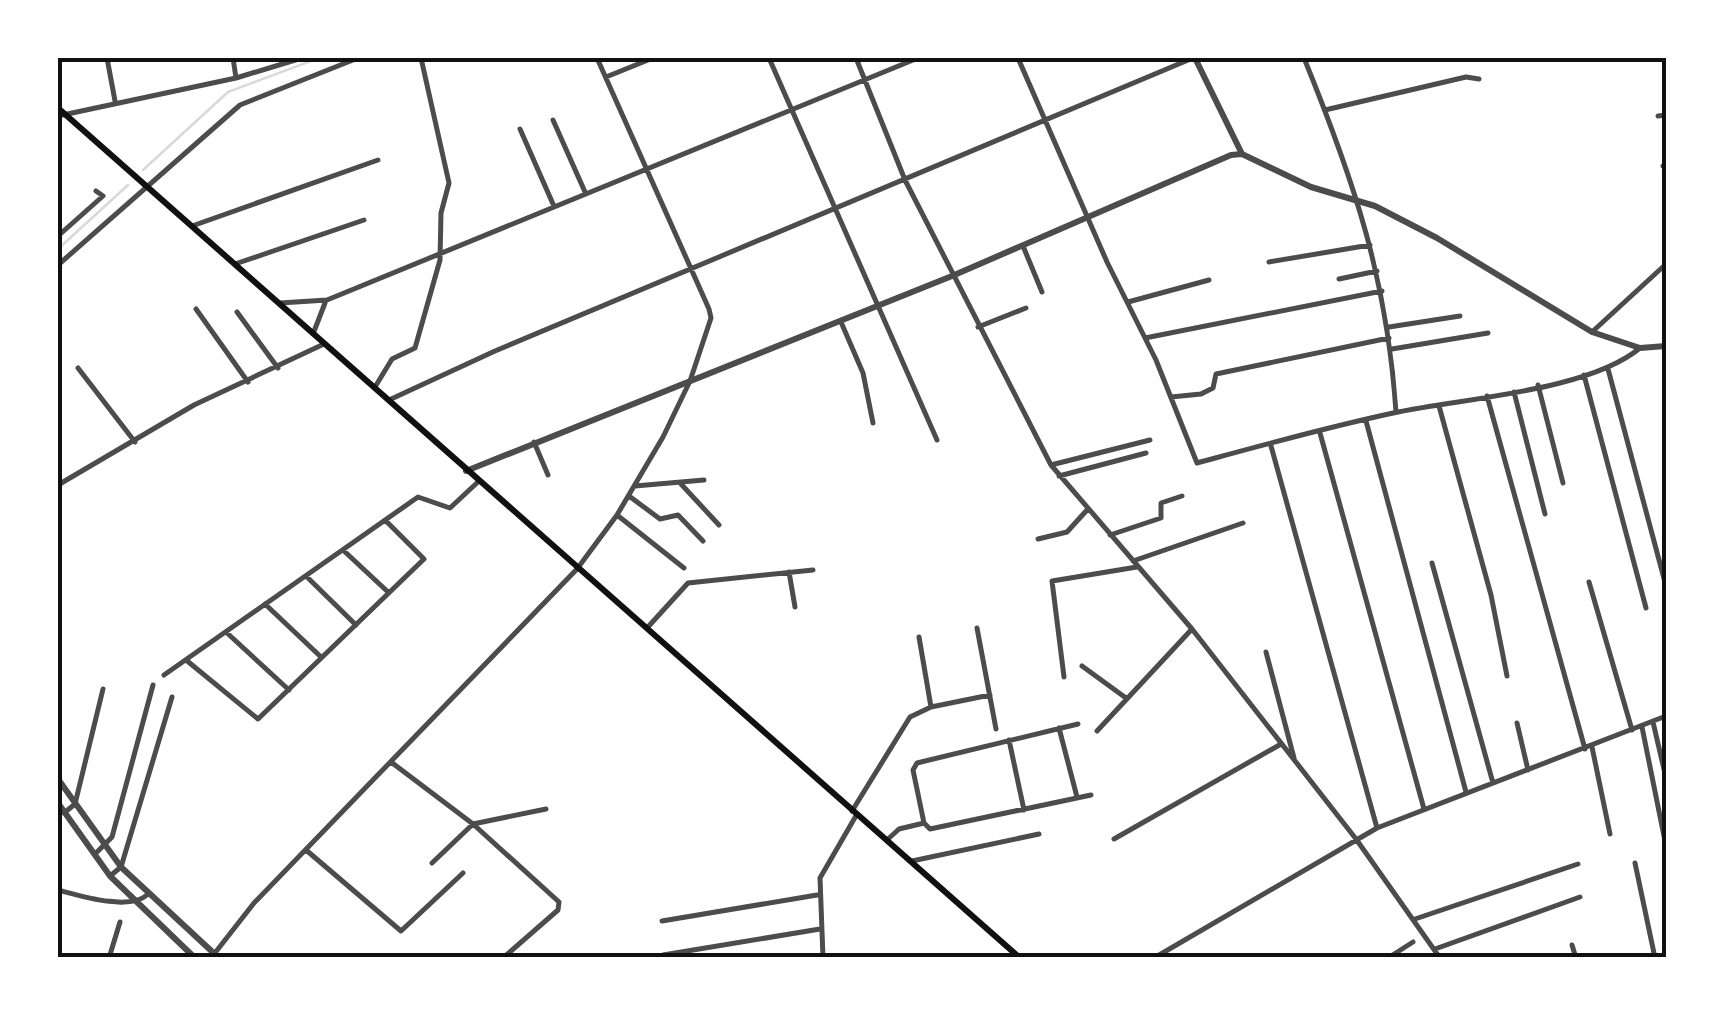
<svg xmlns="http://www.w3.org/2000/svg" width="1724" height="1015" font-family="'Fira Sans',sans-serif">
	<style>
		.lines { fill: none; stroke-linecap: round; stroke-linejoin: round }
		.stream { stroke: #d9d9d9; stroke-width: 2.5 }
		.minor { stroke: #4c4c4c; stroke-width: 5 }
		.tertiary { stroke: #4c4c4c; stroke-width: 6 }
		.secondary { stroke: #111; stroke-width: 6 }
		.neatline { fill: none; stroke: #111; stroke-width: 4 }
	</style>
	<rect width="100%" height="100%" fill="#fff"/>
	<g class="lines">
		<!-- stream -->
		<path class="stream" d="M143,170L228,92L319,58
			M58,249L128,185"/>
		<!-- minor -->
		<path class="minor" d="M107,58L115,101
			M233,58L236,78
			M769,58L937,440
			M856,58L905,180L1051,465L1192,629L1356,839L1440,958
			M1018,58L1107,262L1156,360L1197,463C1263,445 1331,426 1398,412C1465,398 1588,391 1640,348
			M1304,58C1354,181 1387,278 1396,412
			M606,77L653,58
			M1325,110L1466,77L1479,79
			M58,116L236,78L302,58
			M1658,116L1666,115
			M553,120L585,192
			M520,129L553,204
			M1663,166H1666
			M192,226L378,160
			M58,236L103,196L96,191
			M1023,246L1042,292
			M1269,262L1370,245
			M235,264L364,220
			M58,265L240,105L358,58
			M1339,279L1377,271
			M1128,302L1209,280
			M280,303L327,300L918,58
			M196,309L248,382
			M237,312L278,368
			M841,322L863,373L873,423
			M978,327L1026,308
			M1389,327L1460,316
			M1592,332L1666,264
			M313,334L325,303
			M1145,338L1382,291
			M1392,349L1488,333
			M78,368L135,442
			M1608,369L1666,586
			M1584,375L1646,608
			M1538,385L1563,483
			M375,387L392,359L415,348L440,260L441,213L449,183L421,58
			M1514,392L1545,514
			M1487,396L1585,749
			M1171,397L1201,394L1213,388L1216,374L1389,338
			M389,400L495,351L1193,58
			M1439,406L1491,595L1507,676
			M1366,421L1466,792
			M1320,433L1424,809
			M534,442L548,475
			M1271,446L1377,828
			M1051,465L1150,440
			M1059,476L1146,453
			M681,484L719,525
			M58,485L194,405L324,344
			M635,486L704,480
			M629,496L660,519L678,515L703,541
			M617,515L684,568
			M1110,535L1161,518V503L1182,496
			M1038,539L1067,532L1087,510
			M343,550L388,592
			M1133,561L1243,523
			M1432,563L1493,783
			M789,572L795,607
			M306,576L356,625
			M1589,582L1632,730
			M265,604L321,657
			M647,628L688,583L813,570
			M977,628L996,729
			M226,632L289,690
			M919,637L931,707
			M1266,652L1294,758
			M186,660L258,719L424,559L385,520
			M1082,666L1126,698
			M164,675L418,497L450,508L479,481
			M1064,677L1052,581L1137,567
			M1653,722L1666,778
			M1517,723L1528,770
			M1078,724L917,763L913,770L924,823L930,829L1091,795
			M1642,727L1666,846
			M1059,728L1077,797
			M1097,731L1192,629
			M1009,740L1024,810
			M1592,747L1610,834
			M391,762L473,824L559,902L558,910L503,958
			M852,811L910,717L931,707L990,695
			M64,813L75,804L103,689
			M1114,839L1281,744
			M887,840L899,829L924,823
			M306,850L401,931L463,873
			M95,854L112,837L153,685
			M912,861L1039,834
			M432,863L473,824L546,809
			M1635,863L1655,958
			M110,876L121,867L172,697
			M58,890C81,896 129,911 147,895
			M1415,919L1578,864
			M662,921L817,895
			M1572,945L1576,958
			M1435,949L1580,897
			M663,955L820,929
			M109,958L120,922
			M211,958L254,903L577,569L617,515L663,437L690,381L711,318L709,309L597,58
			M823,958L820,878L857,814
			M1154,958L1377,828L1666,716
			M1388,958L1413,942"/>
		<!-- tertiary -->
		<path class="tertiary" d="M1195,58L1242,154
			M1242,154L1311,187L1375,206L1437,238L1592,332L1640,348L1666,346
			M466,471L952,276L1231,155L1242,154
			M58,779L121,867L219,958
			M58,803L110,876L195,958"/>
		<!-- secondary -->
		<path class="secondary" d="M58,108L1020,958"/>
	</g>
	<!-- border -->
	<rect width="1724" height="1015" fill="none" stroke="#ffffff" stroke-width="120"/>
	<rect x="60" y="60" width="1604" height="895" class="neatline"/>
</svg>
